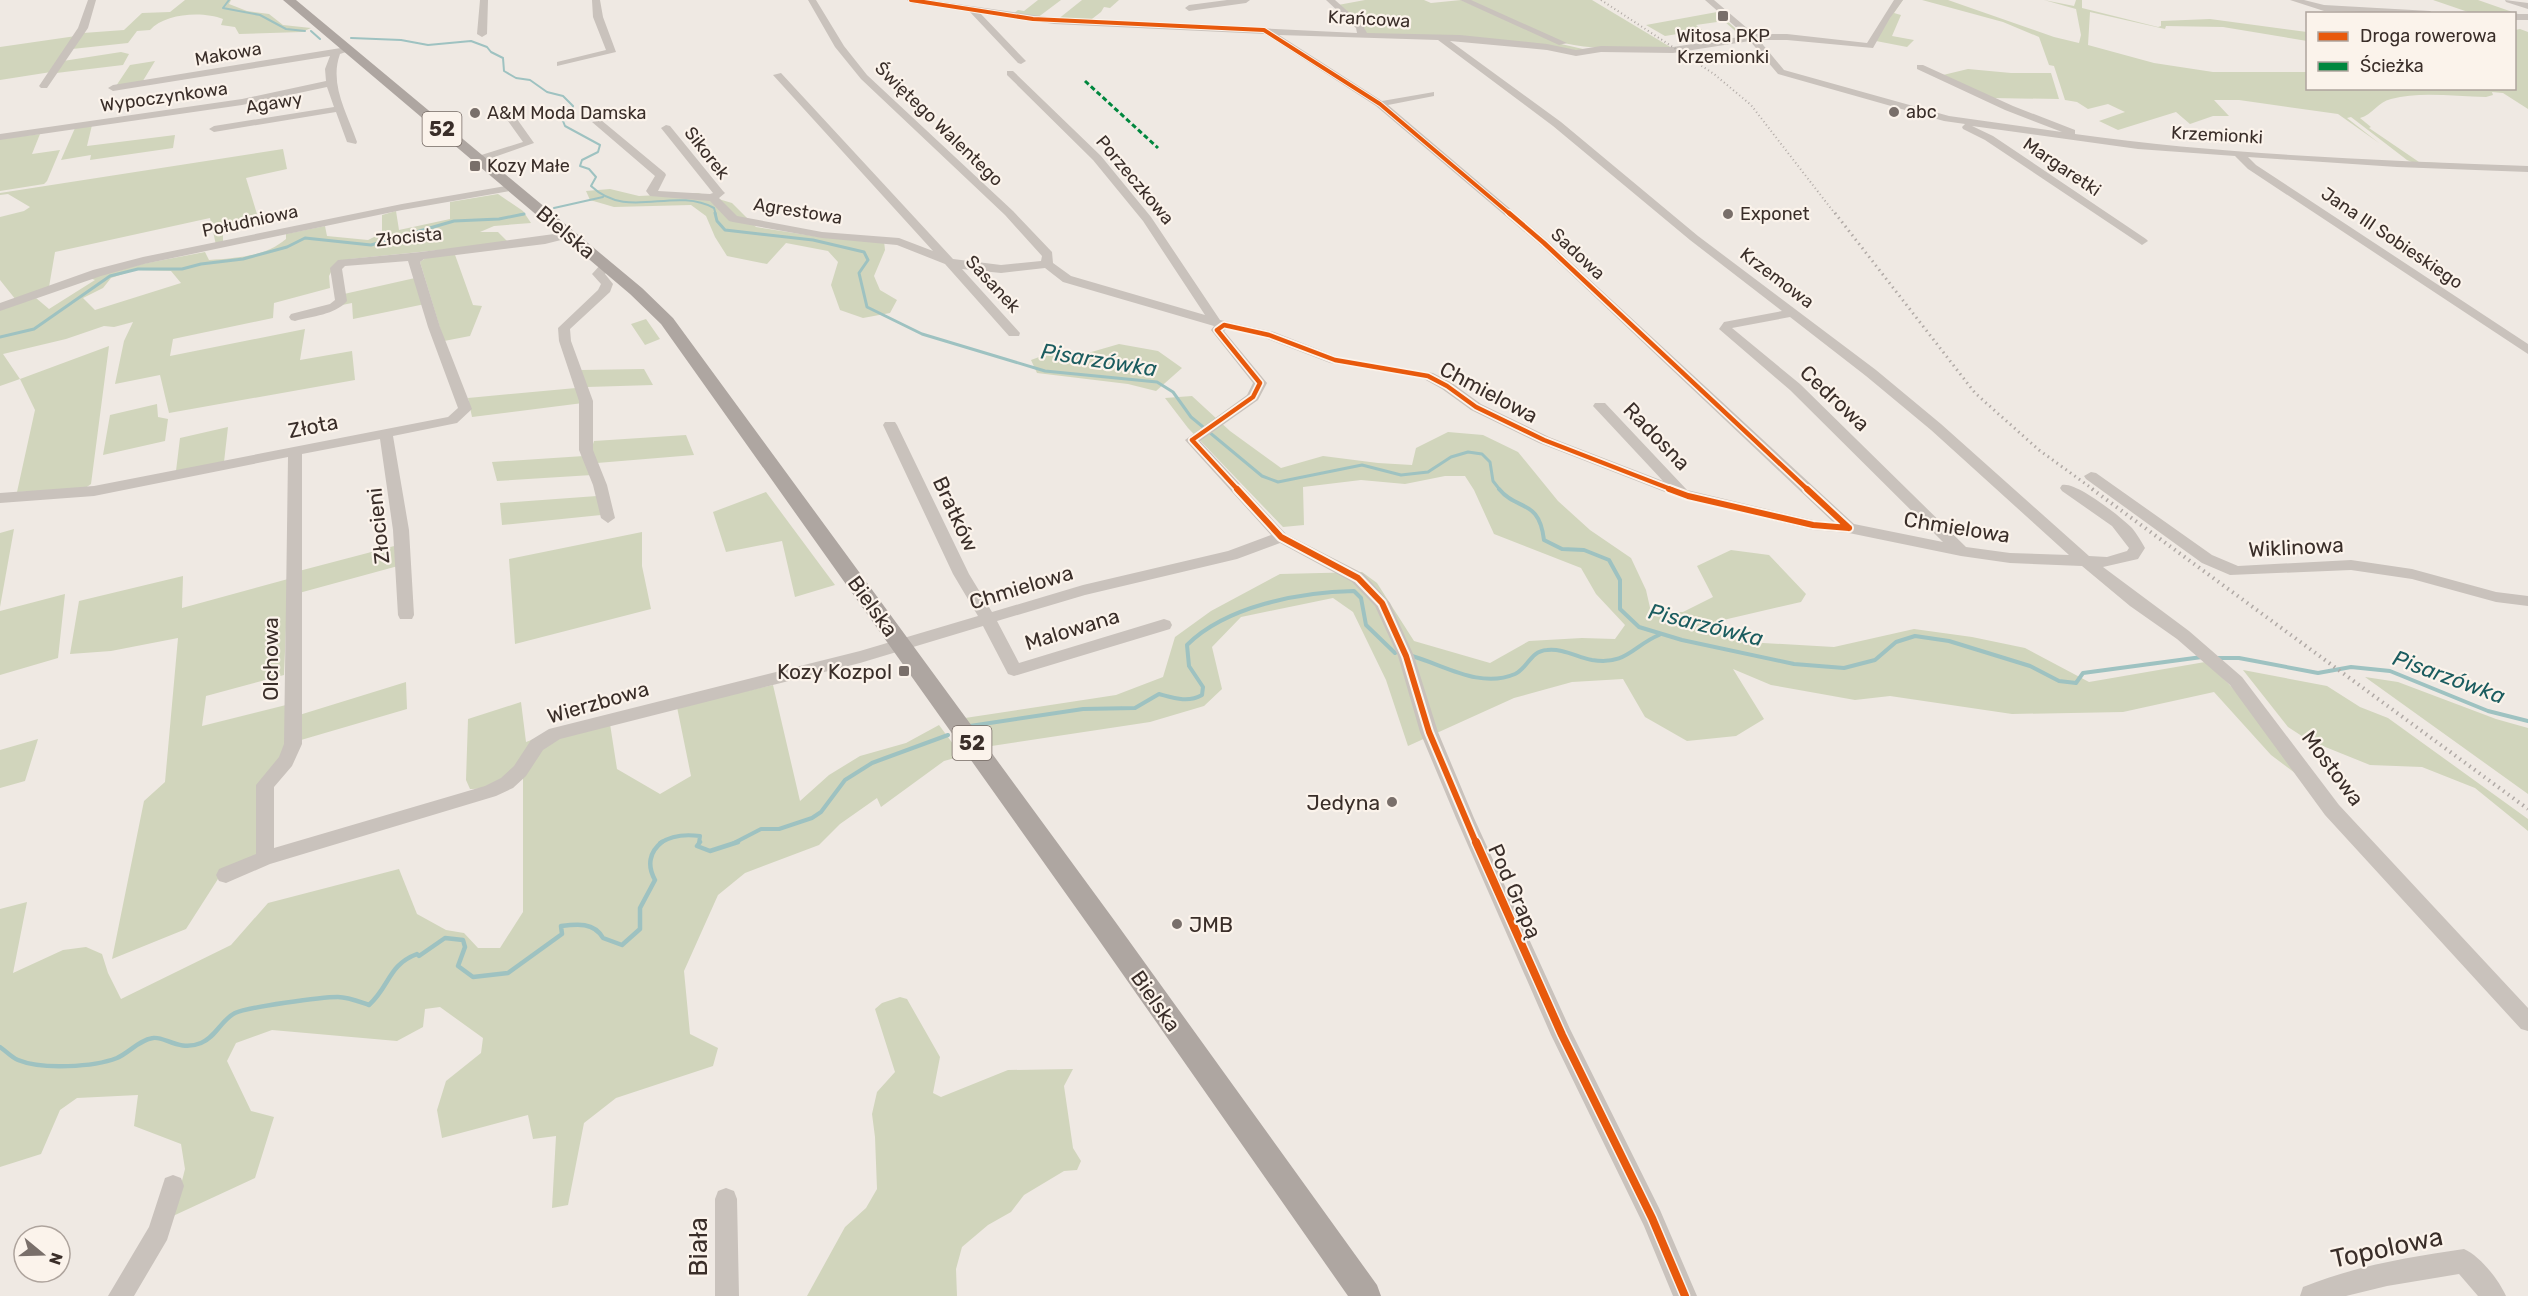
<svg xmlns="http://www.w3.org/2000/svg" width="2528" height="1296" font-family="Rubik,sans-serif">
	<style>
		.green { fill: #d1d5bc; fill-rule: evenodd }
		.lines { fill: none; stroke-linecap: round; stroke-linejoin: round }
		.stream-far3 { stroke: #9ec2c1; stroke-width: 2 }
		.stream-far2 { stroke: #9ec2c1; stroke-width: 3 }
		.stream-far1 { stroke: #9ec2c1; stroke-width: 4 }
		.stream { stroke: #9ec2c1; stroke-width: 4.5 }
		.minor { fill: #c9c2bc; fill-rule: evenodd }
		.major { fill: #aea6a1; fill-rule: evenodd }
		.rail-far2 { stroke: #b1aaa6; stroke-width: 2; stroke-dasharray: 1 3; stroke-linecap: butt }
		.rail-far1 { stroke: #b1aaa6; stroke-width: 3; stroke-dasharray: 1.5 4; stroke-linecap: butt }
		.rail { stroke: #b1aaa6; stroke-width: 4; stroke-dasharray: 1.5 4.5; stroke-linecap: butt }
		.quiet { stroke: #00873e; stroke-width: 3; stroke-dasharray: 5 3; stroke-linecap: butt }
		.cycleway-far3-casing { stroke: #fbf3eb; stroke-width: 6 }
		.cycleway-far2-casing { stroke: #fbf3eb; stroke-width: 8 }
		.cycleway-far1-casing { stroke: #fbf3eb; stroke-width: 10 }
		.cycleway-casing { stroke: #fbf3eb; stroke-width: 11 }
		.cycleway-far3 { stroke: #e8590c; stroke-width: 4 }
		.cycleway-far2 { stroke: #e8590c; stroke-width: 4.5 }
		.cycleway-far1 { stroke: #e8590c; stroke-width: 6 }
		.cycleway { stroke: #e8590c; stroke-width: 8 }
		.poi-dot { fill: #796f6a; stroke: #fbf3eb; stroke-width: 2 }
		.labels { text-anchor: middle; dominant-baseline: central; stroke-width: 4.5; stroke-linejoin: round; paint-order: stroke }
		.far-street-label { font-size: 18px; fill: #3a2e29; stroke: #fbf3eb }
		.far-poi-label { font-size: 18px; fill: #3a2e29; stroke: #fbf3eb; text-anchor: start }
		.shield { fill: #fbf3eb; stroke: #746963; stroke-width: 1.5 }
		.shield-label { font-size: 20px; font-weight: bold; fill: #3a2e29 }
		.street-label { font-size: 21px; fill: #3a2e29; stroke: #fbf3eb }
		.poi-label { font-size: 21px; fill: #3a2e29; stroke: #fbf3eb; text-anchor: end }
		.water-label { font-size: 22px; font-style: italic; fill: #1b5c5f; stroke: #fbf3eb }
		.near-street-label { font-size: 26px; fill: #3a2e29; stroke: #fbf3eb }
	</style>
	<rect width="100%" height="100%" fill="#efe9e3"/>
	<!-- green -->
	<path class="green" d="M185,0H231L229,4L247,11L269,14L283,25L311,28L302,32L239,34L235,27L221,25L223,19C203,11 165,13 150,30L137,31L128,43L72,49L83,33L124,30L142,13L170,12Z
		M1038,0H1061L1037,18L1013,14L1018,10L1024,11Z
		M1082,0H1119L1110,8L1104,7L1101,12L1088,22L1057,20Z
		M1365,0H1424L1431,3L1461,0L1561,44L1583,49L1580,51L1547,46L1367,35L1338,5Z
		M1466,0H1592L1672,48C1634,48 1595,51 1559,42Z
		M1901,0H1903L1894,13L1901,15L1892,36L1914,40L1907,47L1876,41L1889,16Z
		M1922,0H1948L2054,37L2079,43L2081,35L2076,9L2044,0L2074,6L2076,0H2082V8L2158,27L2161,26V21L2210,19L2307,32V41L2223,27L2166,26L2165,29L2090,12L2088,45L2154,63L2213,72H2307L2308,88H2514L2515,30L2520,29L2528,32V109L2503,93L2492,92L2493,95L2486,97C2456,97 2421,91 2391,99C2378,102 2372,115 2360,118L2371,127L2369,128L2419,162L2520,167L2414,163L2407,160L2351,117L2347,118L2379,143L2338,114L2239,100H2214L2229,116H2213L2190,124L2176,112L2118,130L2099,121L2125,112L2108,104L2088,109L2077,102L2065,100L2054,66L2049,65L2039,37L2003,22Z
		M2433,0H2478L2521,15L2471,13Z
		M1717,12L1745,37H1742L1724,21L1696,25L1702,30L1665,36L1646,25Z
		M76,36L51,72L0,80V47Z
		M121,52L129,54L123,65L56,73L63,61Z
		M155,61L141,84L116,86L130,65Z
		M1968,69L2011,73H2051L2059,99L1992,98L1943,75Z
		M92,125L87,146L175,135L173,148L90,160L91,155L61,160L75,128Z
		M40,134L32,154L60,150L47,181L44,184L0,191V139Z
		M283,149L287,169L246,178L260,224L223,232V244L216,245L210,218L55,252L49,287L16,300L0,280V217L24,211L30,207L8,194L0,195V193Z
		M610,189L639,196L698,193L732,203L756,227L820,237L884,241L885,250L874,276L880,290L897,300L890,313L863,318L840,310L831,285L838,262L828,251L786,243L767,264L727,256L715,237L706,216L691,205L614,207L590,200L586,191Z
		M498,194L523,211L531,223L494,226L480,232H498L509,243L350,259L333,268L329,276L330,288L274,303L273,318L173,339L170,356L305,329L300,360L352,351L355,380L169,413L160,375L115,384L124,341L133,322L114,327L104,326L66,339L3,354L20,379L109,346L91,484L84,489L17,492L35,410L20,379L0,386V309L36,298L49,309L95,280L90,278L142,264L205,252L209,260C235,258 265,257 286,239V234L325,226L327,236L368,240L382,233V215L396,211L399,230L450,219V202ZM135,270L171,271L181,283L95,310L83,298L103,288L111,278Z
		M454,252L473,305L482,306L470,336L444,341L420,262L427,257Z
		M415,278L425,304L353,319L352,303L342,305L344,294Z
		M646,319L660,339L645,345L631,324Z
		M1119,344L1158,351L1182,368L1156,391L1128,384L1037,373L1031,360L1050,353L1081,355Z
		M644,369L653,385L587,387L581,370Z
		M576,388L583,403L472,417L468,398Z
		M1192,396L1230,431L1281,468L1323,456L1378,463L1412,465L1416,448L1448,432L1483,435L1518,452L1558,501L1590,530L1631,558L1646,590L1651,612H1683L1713,597L1697,566L1731,550L1769,555L1806,594L1801,602L1719,621L1722,635L1746,642L1834,647L1914,629L1972,637L2025,648L2089,682L2205,662C2243,693 2272,736 2299,776L2271,755L2214,692L2123,712L2012,714L1890,696L1855,700L1771,685L1733,669L1764,719L1736,736L1687,741L1645,717L1623,679L1572,682L1514,698L1408,746L1386,680L1353,612L1333,598L1241,617L1212,647L1222,689L1204,706L1150,722L985,747L965,718L1116,695L1163,677L1175,637L1211,611L1280,574L1362,572L1377,583L1414,641L1490,663L1529,641L1582,638L1615,639L1625,625L1596,594L1581,568L1494,534L1474,490L1465,476H1445L1405,484L1361,480L1303,487L1304,525L1283,527L1188,428L1165,398Z
		M157,404L158,417L168,419L165,441L103,455L110,415Z
		M228,427L224,462L176,471L180,438Z
		M686,435L694,455L597,463L591,450L594,441Z
		M584,456L592,475L497,481L492,462Z
		M766,492L835,585L795,597L782,541L726,552L713,512Z
		M597,496L601,515L502,525L500,503Z
		M14,529L0,607V533Z
		M642,532V566L651,609L515,644L509,559Z
		M398,545V566L299,593V571Z
		M183,576L182,608L288,579L284,675L206,696L202,726L286,705C287,747 291,749 262,781L260,856L225,868L186,929L112,959L144,801L165,782L178,638L111,651L70,654L79,601Z
		M65,594L58,658L0,675V611Z
		M2243,670L2327,686L2360,707L2388,718L2528,819V831L2475,788L2422,767L2370,765L2308,740L2288,727Z
		M2365,677L2398,682L2496,719L2528,728V794Z
		M406,682L407,709L301,740L296,716Z
		M773,685L800,801L829,775L860,756L906,743L939,725L962,756L944,761L881,807L877,798L840,824L819,845L745,873L718,895L684,971L690,1034L718,1048L713,1066L616,1098L584,1123L568,1205L552,1208L556,1136L533,1139L528,1115L442,1138L437,1110L446,1081L481,1053L483,1038L440,1007L425,1009L423,1027L397,1041L272,1030L236,1043L227,1061L251,1111L274,1117L255,1178L173,1216L185,1169L181,1144L134,1126L138,1095L77,1098L60,1110L41,1154L0,1167V909L27,902L13,973L63,950L86,947L102,954L108,973L121,999L231,945L268,903L399,869L417,914L446,930L464,933L478,948H500L523,912V776L540,751L558,738L610,724L617,769L660,794L691,776L677,707Z
		M521,702L526,742L542,736C524,760 503,790 470,789L466,780L468,719Z
		M38,739L25,781L0,788V750Z
		M900,997L907,999L940,1057L933,1093L941,1097L1008,1070L1073,1069L1064,1086L1073,1148L1081,1161L1077,1170L1064,1171L1024,1195L1011,1212L988,1225L962,1247L956,1269L957,1296H807L845,1227L866,1208L877,1189L875,1137L872,1114L877,1092L895,1072L875,1009L882,1003Z"/>
	<g class="lines">
		<!-- stream-far3 -->
		<path class="stream-far3" d="M229,0L223,8L260,15L286,29L305,31
			M311,31L320,39
			M351,38L401,40L428,45L471,41L487,47L491,52L503,58L504,71L516,78L530,80L547,92L563,96L573,106L572,113L563,121L565,126L600,145L598,152L582,160L580,166L589,169L596,177L591,186C628,221 673,186 714,208L716,215
			M554,208L603,197
			M519,215L524,214"/>
		<!-- stream-far2 -->
		<path class="stream-far2" d="M715,213L717,221L725,230L813,240L864,252L868,260L859,273L867,307L922,334L1045,371L1157,382L1173,392L1191,417L1262,476L1278,482L1362,465L1401,475L1428,472L1451,457L1468,452L1482,454L1490,462L1493,481L1500,490
			M0,337L34,329L110,276L138,269H182L201,264L243,259L287,247L305,238L371,245L454,221L499,219L524,214"/>
		<!-- stream-far1 -->
		<path class="stream-far1" d="M1499,489C1518,512 1539,498 1544,540L1562,549L1584,550L1609,560L1620,580V609L1639,627L1682,640L1794,664L1844,668L1875,660L1896,642L1915,636L1949,641L2030,666L2059,681L2076,683L2083,673L2202,657
			M1412,656C1444,665 1480,689 1515,674C1528,668 1530,651 1547,650C1562,648 1577,657 1592,660C1626,666 1634,645 1659,635
			M2216,658H2239L2318,673L2351,667L2390,671L2488,711L2528,721
			M970,726L1083,709L1135,708L1159,694C1174,698 1188,703 1202,695L1203,687L1189,666L1187,645C1226,606 1300,592 1354,591L1361,598L1366,625L1395,653
			M660,843C672,835 686,834 700,836L699,843
			M734,843L761,829H779L812,818L821,812L845,780L872,763L948,735"/>
		<!-- stream -->
		<path class="stream" d="M700,842L697,846L710,851L738,842
			M0,1047C6,1051 11,1057 18,1060C42,1070 94,1067 117,1058C130,1052 139,1040 153,1038C165,1036 179,1052 201,1043C216,1037 221,1020 235,1013C248,1007 321,997 338,997C348,997 360,1002 369,1005C390,986 388,965 417,954L419,956L445,938L463,940L465,947L458,966L473,977L508,973L562,934L561,926C577,924 594,922 603,938L622,945L640,929V908L655,880C647,866 649,852 662,842"/>
		<!-- minor -->
		<path class="minor" d="M88,0H96L88,28L47,88H41L39,86L78,28Z
			M480,0H488L487,34L482,37L477,34Z
			M592,0H600L603,17L616,52L557,66V62L606,50L593,17Z
			M808,0H816L844,46L867,75L1013,211L1052,252L1053,263L1071,276L1205,315L1143,221L1093,160L1007,75V71H1013L1101,156L1151,217L1220,320L1274,332L1338,357L1433,373L1452,383L1481,404L1549,437L1663,481L1593,406L1595,403H1605L1687,490L1813,520L1833,522L1540,245L1376,106L1265,34L1054,24L980,13L1024,59L1026,61L1021,64L1018,63L969,11L911,3L907,0H929L1054,18L1357,33L1356,28L1326,0H1335L1362,24L1367,33L1460,35L1547,44L1576,50L1601,46L1673,47L1746,36L1705,0H1714L1754,34H1787L1867,43L1894,0H1903L1890,18L1873,48L1787,40H1759L1784,70L1949,116L2062,132L2005,110L1917,69V65H1923L2013,106L2075,130V134C2224,155 2377,160 2528,166V172L2397,167L2248,157L2256,165L2528,344V354L2248,169L2235,156L2138,149L1972,126L1993,136L2146,239L2148,241L2142,245L1985,140L1963,129L1962,127L1965,124L1944,121L1778,74L1750,41L1673,53L1601,52L1576,56L1547,50L1450,41L1561,122L1698,236L1876,370L1941,424L2089,556L2107,557L2127,551L2129,548L2112,526L2062,491L2060,488L2062,485C2076,481 2121,517 2132,528C2137,534 2141,541 2145,548L2138,559L2103,567L2189,631L2242,677L2339,805L2528,1008V1031L2521,1029L2325,815L2230,685L2177,639L2130,606L2082,566L2010,563L1961,556L1849,533L1813,530L1683,499L1539,443L1471,410L1442,389L1424,379L1330,363L1265,338L1226,329L1224,331L1267,383L1258,400L1200,441L1286,534L1364,574L1390,603L1414,656L1438,732L1474,818L1570,1029L1660,1210L1697,1296H1673L1644,1226L1551,1035L1456,818L1420,732L1398,656L1375,606L1352,582L1280,543L1237,559L1085,595L997,621L1019,663L1164,619L1170,621L1172,625L1170,629L1014,676L1008,674L983,626L860,663L560,739L543,750L526,776L513,788L496,796L270,864L226,883L219,881L216,875L219,869L256,854V785L279,757L284,744L288,457L94,496L0,503V493L94,486L448,417L458,408L428,327L408,261L345,266L342,269L347,301C335,315 312,316 295,321L291,320L289,317L291,314L330,304L335,300L330,268L338,260L421,252L569,232L575,235L573,237L545,244L424,259L420,262L440,327L472,409L457,423L393,436L409,530L414,615L412,619H400L398,615L393,530L380,439L302,454V744L292,766L274,787V848L485,786L501,778L514,766L531,740L549,729L860,651L978,616L953,574L883,425L885,422H895L897,425L969,574L992,612L1083,585L1228,551L1271,535L1185,440L1247,395L1253,383L1211,330L1214,326L1063,282L1045,268L1001,273L962,269L1020,333L1019,336H1009L945,264L897,245L822,238L733,222L729,221L710,201L650,196L646,191L655,176L592,122L601,120L665,173L666,175L658,191L710,194L713,193L661,128L666,125L670,126L723,191L725,193L719,198L737,216L822,232L899,238L933,251L773,75L781,73L953,259L1001,265L1041,261L1042,256L1005,215L861,79L835,47ZM1279,35L1438,40L1553,126L1690,240L1782,311L1724,322L1719,329L1790,390L1943,542L1854,524L1548,241L1388,105L1434,96V92L1382,101ZM1790,317L1866,376L1931,430L2069,555L2010,553L1966,547L1800,384L1732,328Z
			M1227,0H1250L1246,3L1189,11L1185,8L1189,5Z
			M1460,0H1471L1567,43L1559,45Z
			M2290,0H2304L2324,5L2430,11L2434,14L2324,11Z
			M2505,0L2528,3V9L2506,2Z
			M2514,14H2528V20H2514Z
			M347,47L352,50L340,54C329,84 347,113 357,142L356,144L347,142L336,112L214,132L209,129L214,126L334,107L327,87L242,105L0,140V134L242,99L326,81L325,69L330,56L113,91L108,88L113,85Z
			M504,112H512L534,143L483,161H475V157L523,142L503,114Z
			M512,185L518,188L516,190L402,210L144,264L101,276L0,311V303L93,270L143,257L402,204Z
			M606,262L612,266L605,274L613,284L610,292L570,329L571,341L593,401V450L607,485L615,518L608,523L601,518L593,485L579,450V401L559,341L558,328L598,290L601,284L592,274L602,263Z
			M2091,472L2096,473L2212,555L2238,566L2351,560L2412,569L2496,592L2528,596V606L2496,602L2412,579L2351,570L2230,575L2202,563L2086,479L2084,476Z
			M173,1175L181,1178L184,1186L167,1240L134,1296H108L149,1227L165,1178Z
			M726,1188L734,1191L737,1199L739,1296H715V1199L718,1191Z
			M2464,1249C2480,1256 2499,1280 2506,1296H2478L2459,1274L2387,1286L2346,1296H2300L2303,1287C2355,1266 2409,1257 2464,1249Z"/>
		<!-- major -->
		<path class="major" d="M283,0H296L642,288L673,318L1114,920L1377,1285L1381,1296H1348L1096,936L661,324L630,294Z"/>
		<!-- rail-far2 -->
		<path class="rail-far2" d="M1601,0L1714,74L1751,105L1836,215"/>
		<!-- rail-far1 -->
		<path class="rail-far1" d="M1835,213L1975,393L2039,450L2094,490"/>
		<!-- rail -->
		<path class="rail" d="M2092,489L2528,809"/>
		<!-- quiet -->
		<path class="quiet" d="M1085,81L1158,148"/>
		<!-- cycleway-far3 casing -->
		<g class="cycleway-far3-casing">
			<path id="cycleway-far3" d="M911,0L1033,19L1264,30L1380,104L1511,215"/>
		</g>
		<!-- cycleway-far2 casing -->
		<g class="cycleway-far2-casing">
			<path id="cycleway-far2" d="M1509,213L1544,243L1808,490
				M1238,490L1192,440L1253,397L1260,383L1217,330L1224,325L1269,335L1335,360L1428,376L1447,386L1476,407L1544,440L1673,490"/>
		</g>
		<!-- cycleway-far1 casing -->
		<g class="cycleway-far1-casing">
			<path id="cycleway-far1" d="M1237,489L1281,537L1358,578L1382,603L1406,656L1429,732L1476,843
				M1669,489L1688,496L1813,525L1849,528
				M1807,489L1849,528"/>
		</g>
		<!-- cycleway casing -->
		<g class="cycleway-casing">
			<path id="cycleway" d="M1476,842L1562,1035L1652,1218L1685,1296"/>
		</g>
		<!-- cycleway-far3 -->
		<use href="#cycleway-far3" class="cycleway-far3"/>
		<!-- cycleway-far2 -->
		<use href="#cycleway-far2" class="cycleway-far2"/>
		<!-- cycleway-far1 -->
		<use href="#cycleway-far1" class="cycleway-far1"/>
		<!-- cycleway -->
		<use href="#cycleway" class="cycleway"/>
	</g>
	<!-- markers -->
	<g class="poi-dot">
		<rect x="1717" y="10" width="12" height="12" rx="3"/>
		<circle cx="1894" cy="112" r="6"/>
		<circle cx="475" cy="113" r="6"/>
		<rect x="469" y="160" width="12" height="12" rx="3"/>
		<circle cx="1728" cy="214" r="6"/>
		<rect x="898" y="665" width="12" height="12" rx="3"/>
		<circle cx="1392" cy="802" r="6"/>
		<circle cx="1177" cy="924" r="6"/>
	</g>
	<g class="labels">
		<!-- far-street labels -->
		<g class="far-street-label">
			<text transform="translate(1369 19) rotate(3)">Krańcowa</text>
			<text transform="translate(228 54) rotate(-10)">Makowa</text>
			<text transform="translate(164 97) rotate(-8)">Wypoczynkowa</text>
			<text transform="translate(274 103) rotate(-9)">Agawy</text>
			<text transform="translate(939 124) rotate(44)">Świętego Walentego</text>
			<text transform="translate(2217 135) rotate(3)">Krzemionki</text>
			<text transform="translate(707 153) rotate(52)">Sikorek</text>
			<text transform="translate(2062 167) rotate(34)">Margaretki</text>
			<text transform="translate(1135 180) rotate(50)">Porzeczkowa</text>
			<text transform="translate(798 211) rotate(9)">Agrestowa</text>
			<text transform="translate(250 221) rotate(-12)">Południowa</text>
			<text transform="translate(409 237) rotate(-6)">Złocista</text>
			<text transform="translate(2392 238) rotate(34)">Jana III Sobieskiego</text>
			<text transform="translate(1578 254) rotate(43)">Sadowa</text>
			<text transform="translate(1777 278) rotate(37)">Krzemowa</text>
			<text transform="translate(993 284) rotate(47)">Sasanek</text>
		</g>
		<!-- far-poi labels -->
		<g class="far-poi-label">
			<text x="1723" y="36" text-anchor="middle">Witosa PKP<tspan x="1723" dy="21">Krzemionki</tspan></text>
			<text x="1906" y="112">abc</text>
			<text x="487" y="113">A&amp;M Moda Damska</text>
			<text x="487" y="166">Kozy Małe</text>
			<text x="1740" y="214">Exponet</text>
		</g>
		<!-- shield labels -->
		<g class="shield">
			<rect x="422.5" y="112" width="39" height="34" rx="4.5"/>
			<rect x="952.5" y="726" width="39" height="34" rx="4.5"/>
		</g>
		<g class="shield-label">
			<text x="442" y="129">52</text>
			<text x="972" y="743">52</text>
		</g>
		<!-- street labels -->
		<g class="street-label">
			<text transform="translate(566 232) rotate(40)">Bielska</text>
			<text transform="translate(1489 392) rotate(28)">Chmielowa</text>
			<text transform="translate(1835 398) rotate(43)">Cedrowa</text>
			<text transform="translate(313 426) rotate(-11)">Złota</text>
			<text transform="translate(1657 436) rotate(46)">Radosna</text>
			<text transform="translate(956 514) rotate(65)">Bratków</text>
			<text transform="translate(378 526) rotate(-96)">Złocieni</text>
			<text transform="translate(1957 527) rotate(9)">Chmielowa</text>
			<text transform="translate(2296 547) rotate(-3)">Wiklinowa</text>
			<text transform="translate(1021 587) rotate(-17)">Chmielowa</text>
			<text transform="translate(873 606) rotate(54)">Bielska</text>
			<text transform="translate(1072 629) rotate(-17)">Malowana</text>
			<text transform="translate(270 659) rotate(-90)">Olchowa</text>
			<text transform="translate(598 702) rotate(-16)">Wierzbowa</text>
			<text transform="translate(2333 768) rotate(53)">Mostowa</text>
			<text transform="translate(1515 891) rotate(66)">Pod Grapą</text>
			<text transform="translate(1156 1001) rotate(55)">Bielska</text>
		</g>
		<!-- poi labels -->
		<g class="poi-label">
			<text x="892" y="671">Kozy Kozpol</text>
			<text x="1380" y="802">Jedyna</text>
			<text x="1189" y="924" text-anchor="start">JMB</text>
		</g>
		<!-- water labels -->
		<g class="water-label">
			<text transform="translate(1099 360) rotate(9)">Pisarzówka</text>
			<text transform="translate(1706 625) rotate(14)">Pisarzówka</text>
			<text transform="translate(2449 677) rotate(20)">Pisarzówka</text>
		</g>
		<!-- near-street labels -->
		<g class="near-street-label">
			<text transform="translate(698 1247) rotate(-90)">Biała</text>
			<text transform="translate(2387 1248) rotate(-12)">Topolowa</text>
		</g>
	</g>
	<!-- legend -->
	<rect x="2306" y="12" width="210" height="78" fill="#fbf3eb" stroke="#aea49d" stroke-width="1.5"/>
	<rect x="2318" y="32" width="30" height="9" fill="#e8590c" stroke="#aea49d" stroke-width="1.5"/>
	<text x="2360" y="42" font-size="18" fill="#3a2e29">Droga rowerowa</text>
	<rect x="2318" y="62" width="30" height="9" fill="#00873e" stroke="#aea49d" stroke-width="1.5"/>
	<text x="2360" y="72" font-size="18" fill="#3a2e29">Ścieżka</text>
	<!-- north arrow -->
	<g transform="translate(42 1254) rotate(109)"><circle r="28" fill="#fbf3eb" stroke="#aea49d" stroke-width="1.5"/>
	<path d="M0-4.5L10 22L0 15L-10 22Z" fill="#796f6a"/>
	<text y="-9" font-size="16" font-weight="bold" text-anchor="middle" fill="#3a2e29">N</text>
	</g>
</svg>
